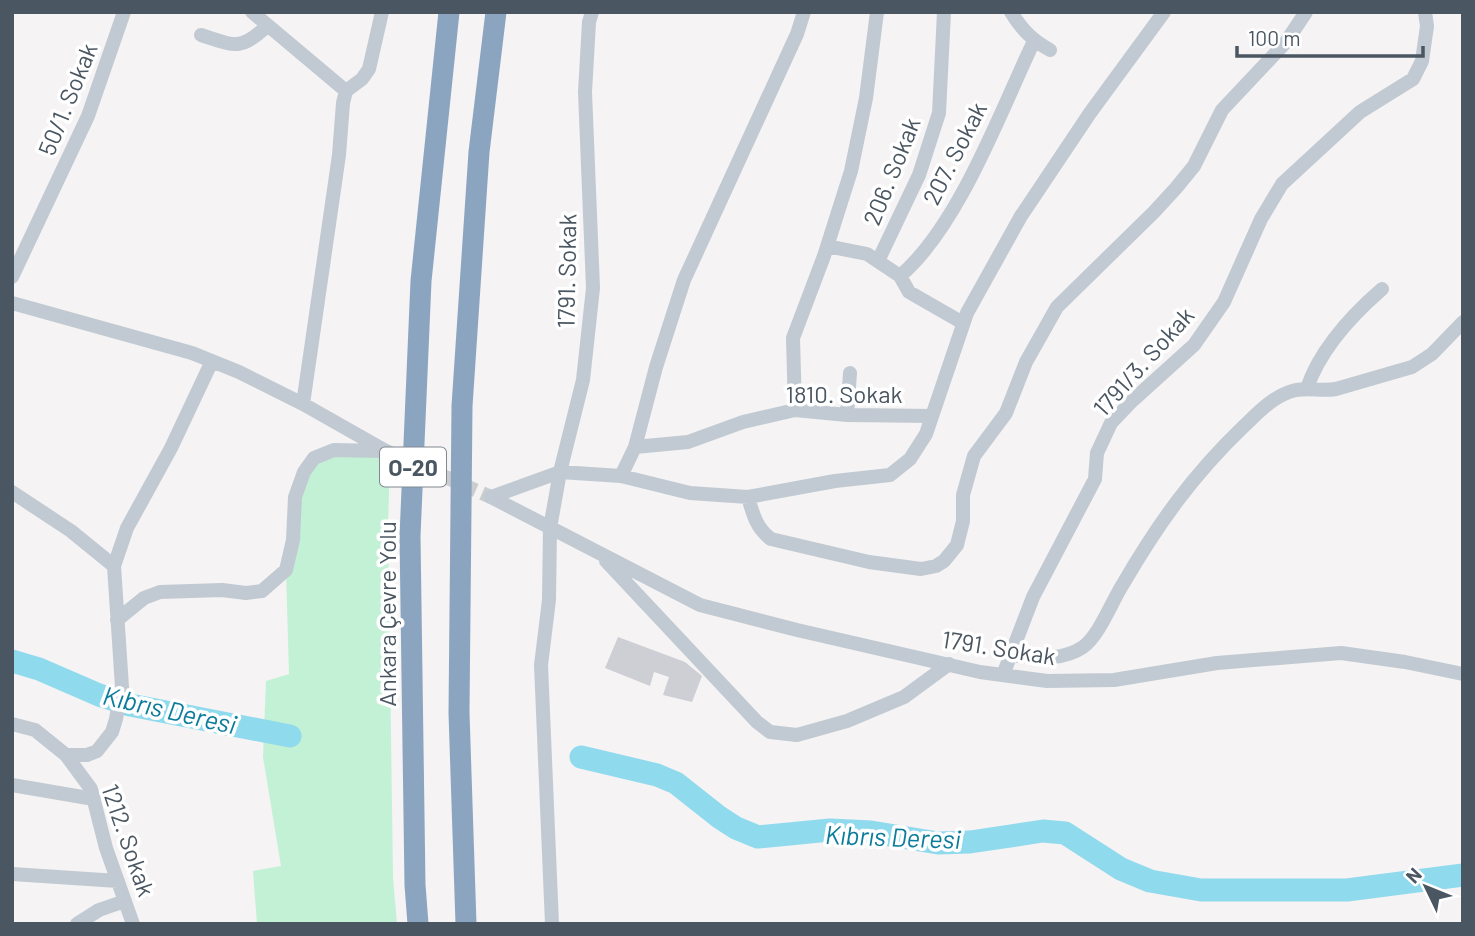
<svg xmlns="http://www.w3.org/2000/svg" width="1475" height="936" font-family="Barlow,sans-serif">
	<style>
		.green { fill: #c3f1d5 }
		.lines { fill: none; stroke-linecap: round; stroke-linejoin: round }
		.river { stroke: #90daee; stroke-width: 23 }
		.building { fill: #cdcfd5 }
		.minor-tunnel { stroke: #caccce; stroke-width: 14; stroke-dasharray: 14 7; stroke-linecap: butt }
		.minor { stroke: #c1cad2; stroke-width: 14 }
		.highway { stroke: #8ba5c1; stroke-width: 21 }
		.labels { text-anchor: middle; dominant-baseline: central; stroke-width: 7; stroke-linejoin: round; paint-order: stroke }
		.shield { fill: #fff; stroke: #808990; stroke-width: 2 }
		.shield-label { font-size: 23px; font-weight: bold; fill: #4a5661 }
		.street-label { font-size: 24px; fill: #4a5661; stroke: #fff }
		.water-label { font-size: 26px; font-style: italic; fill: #0c7c9b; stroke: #fff }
	</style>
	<rect width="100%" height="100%" fill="#f5f3f3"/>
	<!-- green -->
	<path class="green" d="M334,450L390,460L388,527L393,878L397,924H257L253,871L281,866L263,757L266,681L289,674L286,570L304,472Z"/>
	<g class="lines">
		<!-- river -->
		<path class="river" d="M12,661L39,669L99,695L130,705L290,736
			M581,757L657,775L676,783L719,817L736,828L758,837L830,830L871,832L938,843L970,842L1043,831L1065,833L1121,869L1150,881L1201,890H1347L1463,875"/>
	</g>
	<!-- building -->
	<path class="building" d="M618,637L685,662L702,676L692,702L663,695L669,677L654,672L650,686L605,668Z"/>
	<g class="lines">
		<!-- minor-tunnel -->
		<path class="minor-tunnel" d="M386,451L491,497"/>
		<!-- minor -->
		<path class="minor" d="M252,12L346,91
			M1011,12C1022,30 1032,40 1050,50
			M201,35C233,45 240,52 267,26
			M827,246L867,254L900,276L909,292L963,323
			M878,261L919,175L939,113L944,12
			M900,276C959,226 1000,112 1034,41
			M12,277L88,116L124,12
			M12,303L192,353L239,372L303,404L386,451
			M1307,388C1320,350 1352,315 1382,289
			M303,404L339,155L343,103L346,91L362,79L369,69L382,12
			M795,410L793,338L824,256L851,171L866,98L877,12
			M847,415L850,373
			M635,447L688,442L743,422L795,410L847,415L931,416
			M621,476L635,447L656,367L684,280L797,34L804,12
			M12,492L71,531L114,566
			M491,497L700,605L797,630L980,672L1047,681L1114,680L1217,663L1341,653L1405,662L1463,674
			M491,497L560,472L621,476L690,493L748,497L835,481L890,475L910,459L926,434L967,313L1021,216L1090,113L1164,12
			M748,497C753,514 756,528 771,539L869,562L921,569L936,566L944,561L957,545L963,521V495L974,456L1006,413L1026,362L1057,307L1154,212L1176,188L1194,166L1222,110L1286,42L1306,12
			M606,561L757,722L770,732L797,735L847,721L904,697L949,664
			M117,620L144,598L160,592L222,590L246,593L262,591L286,570L293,540L295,497L304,472L314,458L334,450L381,451
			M1010,655C1035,657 1061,662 1083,647C1099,636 1112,601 1123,584C1158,524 1192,476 1243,427C1257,414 1270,399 1289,392C1305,386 1320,392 1336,389L1412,367L1432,354L1463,322
			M1003,675L1033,597L1095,479L1097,453L1111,423L1132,401L1194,345L1224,302L1261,219L1282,184L1360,112L1413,79L1422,61L1427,26L1425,12
			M12,724L35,730L66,755L91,789L106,848L133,924
			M66,755H87L97,751L112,732L116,719L122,687L114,566L127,528L171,448L212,361
			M12,785L94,799
			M12,874L118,881
			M77,924L99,910L125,901
			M552,924L541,665L549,600L550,528L560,472L583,380L593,288L585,92L589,22L592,12"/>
		<!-- highway -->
		<path class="highway" d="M418,924L415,885L410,536L421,281L449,12
			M466,924L459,713L462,406L479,152L496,12"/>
	</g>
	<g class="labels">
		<!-- shield labels -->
		<rect class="shield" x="380" y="447.5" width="66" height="39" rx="5"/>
		<g class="shield-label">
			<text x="413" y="467">O-20</text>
		</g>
		<!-- street labels -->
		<g class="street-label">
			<text transform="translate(67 99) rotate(-68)">50/1. Sokak</text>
			<text transform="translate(954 153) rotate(-63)">207. Sokak</text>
			<text transform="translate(891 171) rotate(-68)">206. Sokak</text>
			<text transform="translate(566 271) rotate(-89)">1791. Sokak</text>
			<text transform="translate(1143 361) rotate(-48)">1791/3. Sokak</text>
			<text x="844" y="393">1810. Sokak</text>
			<text transform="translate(386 614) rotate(-90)">Ankara Çevre Yolu</text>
			<text transform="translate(999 647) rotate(9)">1791. Sokak</text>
			<text transform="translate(129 840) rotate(71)">1212. Sokak</text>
		</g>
		<!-- water labels -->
		<g class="water-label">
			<text transform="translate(170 709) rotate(13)">Kıbrıs Deresi</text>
			<text transform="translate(893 836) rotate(2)">Kıbrıs Deresi</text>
		</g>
	</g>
	<!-- border -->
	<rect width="1475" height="936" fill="none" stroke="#4a5661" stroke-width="28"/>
	<!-- north arrow -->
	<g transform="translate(1426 887) rotate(313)" stroke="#ffffff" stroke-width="5" paint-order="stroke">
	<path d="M0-5L12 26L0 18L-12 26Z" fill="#4a5661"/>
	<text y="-10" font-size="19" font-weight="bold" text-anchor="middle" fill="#4a5661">N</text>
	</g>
	<!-- scale -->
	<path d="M1237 46v10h186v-10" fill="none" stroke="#4a5661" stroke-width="3.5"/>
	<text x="1248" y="46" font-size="21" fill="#4a5661" stroke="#ffffff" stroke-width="5" paint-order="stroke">100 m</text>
</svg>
